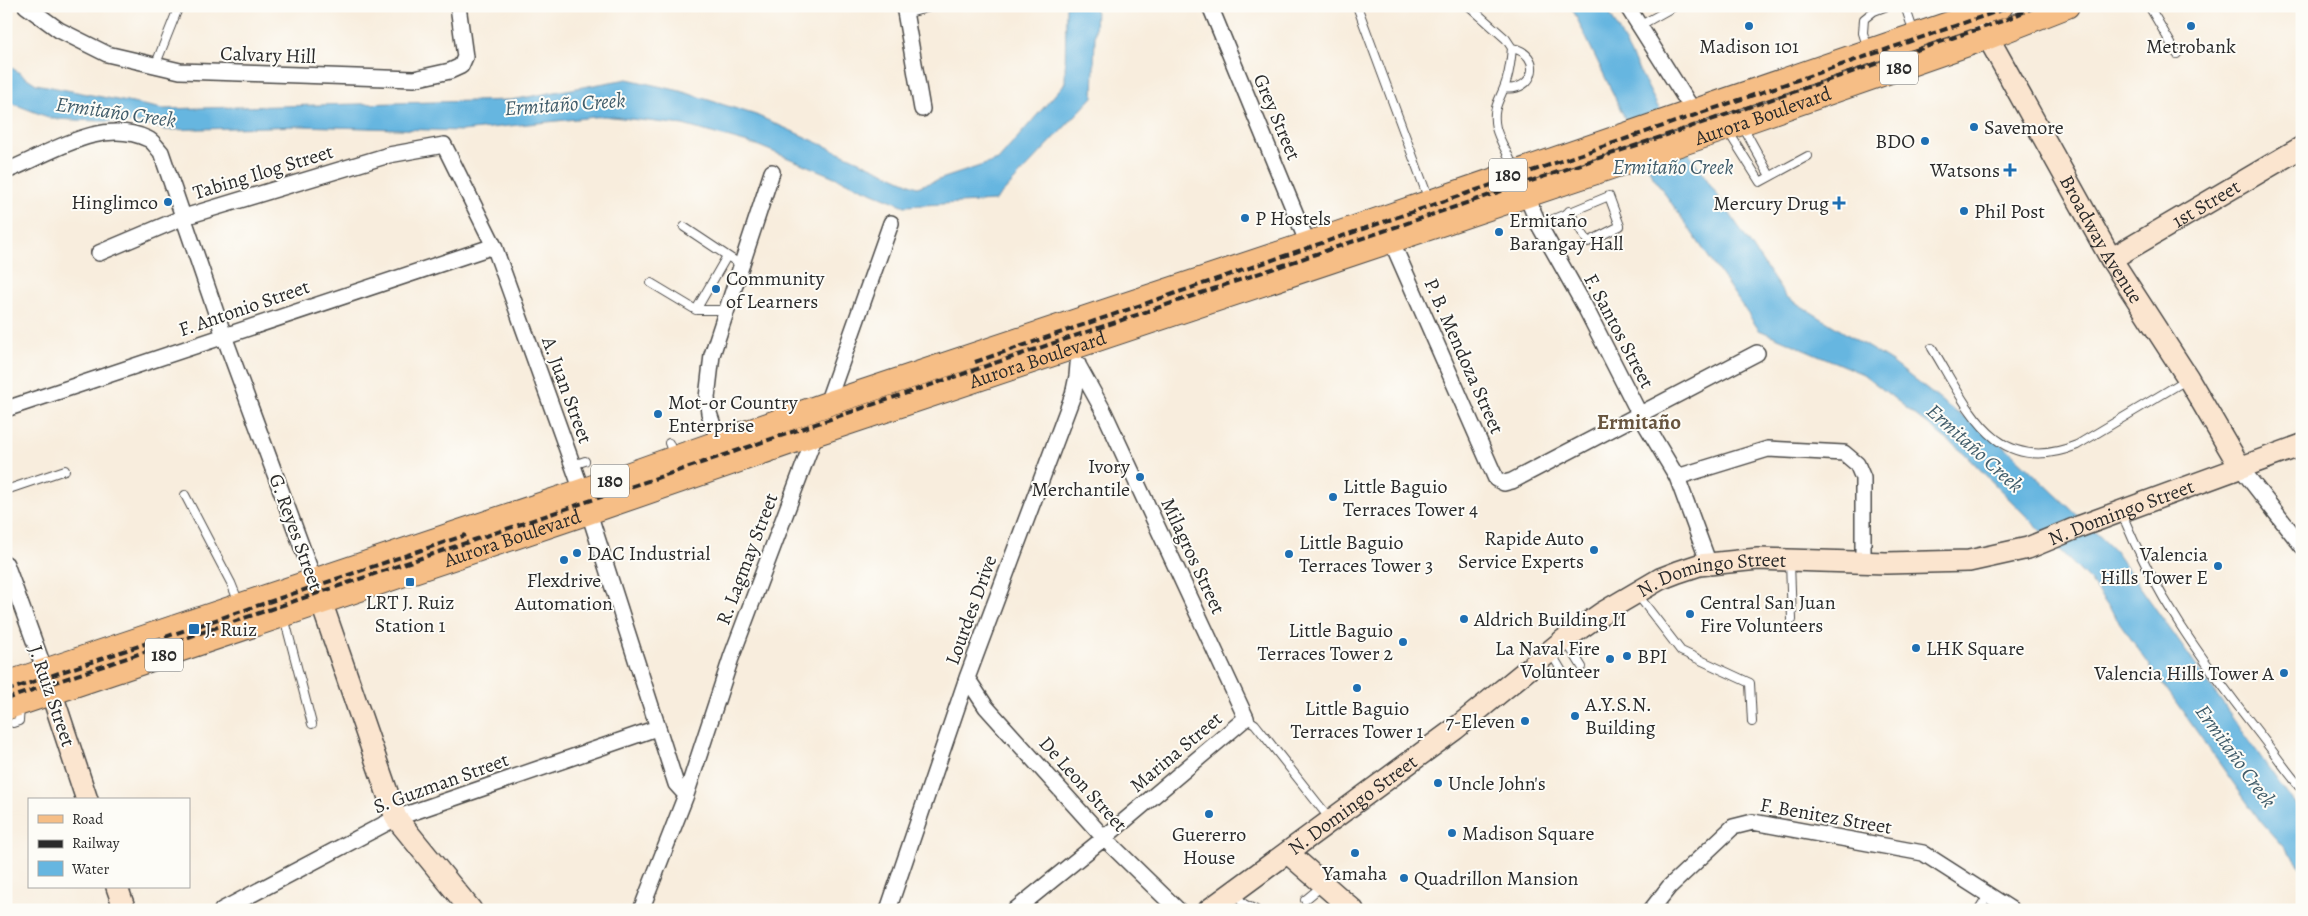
<svg xmlns="http://www.w3.org/2000/svg" width="2308" height="916" font-family="Alegreya,serif">
	<style>
		.water { fill: #66b6e0; stroke: #487086 }
		.lines { fill: none; stroke-linecap: round; stroke-linejoin: round }
		.lane-casing { stroke: #4a4846; stroke-width: 10 }
		.street-casing { stroke: #4a4846; stroke-width: 18 }
		.secondary-casing { stroke: #4a4846; stroke-width: 24 }
		.primary-casing { stroke: #4a4846; stroke-width: 26 }
		.lane { stroke: #fff; stroke-width: 8 }
		.street { stroke: #fff; stroke-width: 15 }
		.secondary { stroke: #fbe5cf; stroke-width: 21 }
		.primary { stroke: #f6be86; stroke-width: 24 }
		.rail { stroke: #2b2b2b; stroke-width: 4; stroke-dasharray: 8 4; stroke-linecap: butt }
		.poi-dot { fill: #1f6fb2; stroke: #fdfcf7; stroke-width: 2 }
		.labels { text-anchor: middle; dominant-baseline: central; stroke-width: 4; stroke-linejoin: round; paint-order: stroke }
		.shield { fill: #fdfcf7; stroke: #6a6a68; stroke-width: 1 }
		.shield-label { font-size: 19px; font-weight: bold; fill: #2b2b2b }
		.poi-label { font-size: 20px; fill: #2b2b2b; stroke: #fdfcf7; text-anchor: start }
		.street-label { font-size: 20px; fill: #2b2b2b; stroke: #fdfcf7 }
		.water-label { font-size: 21px; font-style: italic; fill: #405c6a; stroke: #fdfcf7 }
		.neighbourhood-label { font-size: 21px; font-weight: bold; fill: #68553f; stroke: #fdfcf7 }
	</style>
	<rect width="100%" height="100%" fill="#fdfcf7"/>
	<filter id="ink" filterUnits="userSpaceOnUse"><feTurbulence type="fractalNoise" baseFrequency=".02" numOctaves="2"/><feDisplacementMap in="SourceGraphic" scale="10" xChannelSelector="R" yChannelSelector="G"/><feConvolveMatrix kernelMatrix="1 2 1 2 8 2 1 2 1" color-interpolation-filters="sRGB"/></filter>
	<filter id="wash" filterUnits="userSpaceOnUse"><feTurbulence type="fractalNoise" baseFrequency=".0096" numOctaves="4" result="noise"/><feDisplacementMap in="SourceGraphic" scale="20" xChannelSelector="R" yChannelSelector="G"/><feGaussianBlur stdDeviation="1.12" result="paint"/><feColorMatrix in="noise" values="0 0 0 0 0 0 0 0 0 0 0 0 0 0 0 0 0 1.4 0 .05"/><feComposite in="paint" operator="in"/></filter>
	<g filter="url(#wash)">
		<rect width="100%" height="100%" fill="#f8eddd"/>
		<!-- water -->
		<path class="water" d="M1066,6H1096L1093,97L995,201L905,206L759,146L683,125L604,116L462,131L301,126L166,130L142,123L53,119L6,101V64L36,84L163,109L511,100L627,79L680,91L756,115L917,187L998,160L1065,83Z
			M1571,6H1606L1657,105L1785,296L1892,362L1953,410L1996,438L2114,550L2287,794L2302,811V868L2261,822L2090,581L1964,453L1863,374L1759,330L1652,175Z"/>
	</g>
	<g filter="url(#ink)">
		<g class="lines">
			<!-- lane casing -->
			<g class="lane-casing">
				<path id="lane" d="M1357,6L1429,200
					M1469,6L1506,39L1512,48C1511,59 1510,69 1507,79C1502,98 1491,106 1496,128C1500,143 1510,156 1515,171
					M1905,6L1914,33
					M2149,6L2177,54
					M906,14L933,6
					M1639,26L1675,6
					M1868,49L1863,33L1864,19L1874,11L1887,6
					M155,66L179,6
					M1504,88C1535,93 1544,54 1512,48
					M1742,125L1770,176
					M1728,131L1760,182L1808,156
					M1539,225L1609,196L1620,226L1588,242L1569,211
					M684,227L741,265
					M651,283L696,310H725
					M696,310L727,256
					M1932,348C1968,406 1994,479 2077,445L2186,380
					M669,443L674,456
					M573,465L585,461
					M6,490L65,470
					M185,495L231,583L239,603
					M2121,512C2156,597 2201,659 2258,732C2273,751 2286,771 2302,789
					M1790,562L1792,620
					M1637,594L1681,651L1750,683L1752,722
					M284,617L312,724
					M1566,641L1582,667
					M1551,653L1563,673
					M1246,718L1255,724L1330,819
					M13,723L19,721L20,707
					M1234,894L1244,904L1256,910
					M1305,900L1322,886
					M1979,910L1989,894"/>
			</g>
			<!-- street casing -->
			<g class="street-casing">
				<path id="street" d="M26,6L59,30L107,54L180,71L414,79L450,71L461,66L465,57L458,6
					M904,6L922,109
					M1210,6L1308,244
					M1627,6L1694,112
					M6,171C48,155 101,116 148,139C153,141 157,148 161,152L224,336L314,580
					M1516,172L1539,225L1584,305L1640,415L1677,477L1709,564
					M1391,240L1496,479L1504,483L1512,481L1757,353
					M99,253L184,217L389,155L444,145L494,246L582,491L676,784L686,795
					M6,409L494,246
					M825,409L891,223
					M719,443L709,413L707,398L712,355L772,172
					M2240,467L2302,546
					M1677,477L1768,449L1844,453L1857,464L1863,478V562
					M6,564L45,671
					M967,678L986,707L1104,838L1178,910
					M222,910L396,818L657,728
					M641,910L686,795L731,658L817,430
					M888,910L967,678L1073,395L1077,376L1078,364
					M1015,910L1104,838L1246,718L1104,412L1078,365
					M1651,910L1669,887L1733,827L1753,822L1923,853L2012,910"/>
			</g>
			<!-- secondary casing -->
			<g class="secondary-casing">
				<g id="secondary">
					<path id="s1" d="M1980,23L2111,259L2188,378L2240,467"/>
					<path id="s2" d="M2111,259L2302,147"/>
					<path d="M316,587L396,818L471,910"/>
					<path d="M46,676L87,800"/>
					<path d="M1288,853L1353,910"/>
					<path d="M117,887L125,910"/>
					<path id="s3" d="M1209,910L1455,729L1565,639L1602,613L1660,579L1678,572L1699,565L1758,559L1886,563L1969,561L2028,548L2081,526L2302,445"/>
				</g>
			</g>
			<!-- primary casing -->
			<g class="primary-casing">
				<g id="primary">
					<path d="M6,684L582,491L827,404L1308,244L2001,6"/>
					<path id="s4" d="M6,708L589,512L817,433L1727,128L1988,37L2067,6"/>
				</g>
			</g>
			<!-- lane -->
			<use href="#lane" class="lane"/>
			<!-- street -->
			<use href="#street" class="street"/>
			<!-- secondary -->
			<use href="#secondary" class="secondary"/>
			<!-- primary -->
			<use href="#primary" class="primary"/>
			<!-- rail -->
			<path class="rail" d="M975,362L2013,6
				M6,691L466,535
				M6,699L2005,20L2037,6"/>
		</g>
	</g>
	<!-- markers -->
	<g class="poi-dot">
		<circle cx="1749" cy="26" r="5"/>
		<circle cx="2191" cy="26" r="5"/>
		<circle cx="1974" cy="127" r="5"/>
		<circle cx="1925" cy="141" r="5"/>
		<path d="M2007.5 162.5h5v5h5v5h-5v5h-5v-5h-5v-5h5z"/>
		<circle cx="168" cy="202" r="5"/>
		<path d="M1836.5 195.5h5v5h5v5h-5v5h-5v-5h-5v-5h5z"/>
		<circle cx="1964" cy="211" r="5"/>
		<circle cx="1245" cy="218" r="5"/>
		<circle cx="1499" cy="232" r="5"/>
		<circle cx="716" cy="289" r="5"/>
		<circle cx="658" cy="414" r="5"/>
		<circle cx="1140" cy="477" r="5"/>
		<circle cx="1333" cy="497" r="5"/>
		<circle cx="1594" cy="550" r="5"/>
		<circle cx="577" cy="553" r="5"/>
		<circle cx="1289" cy="554" r="5"/>
		<circle cx="564" cy="560" r="5"/>
		<circle cx="2218" cy="566" r="5"/>
		<rect x="405" y="577" width="10" height="10" rx="2.5"/>
		<circle cx="1690" cy="614" r="5"/>
		<circle cx="1464" cy="619" r="5"/>
		<rect x="188" y="623" width="12" height="12" rx="2.5"/>
		<circle cx="1403" cy="642" r="5"/>
		<circle cx="1916" cy="648" r="5"/>
		<circle cx="1627" cy="656" r="5"/>
		<circle cx="1610" cy="659" r="5"/>
		<circle cx="2284" cy="673" r="5"/>
		<circle cx="1357" cy="688" r="5"/>
		<circle cx="1575" cy="716" r="5"/>
		<circle cx="1525" cy="721" r="5"/>
		<circle cx="1438" cy="783" r="5"/>
		<circle cx="1209" cy="814" r="5"/>
		<circle cx="1452" cy="833" r="5"/>
		<circle cx="1355" cy="853" r="5"/>
		<circle cx="1404" cy="878" r="5"/>
	</g>
	<g class="labels">
		<!-- shield labels -->
		<g class="shield">
			<rect x="1880" y="51.5" width="38" height="33" rx="4"/>
			<rect x="1489" y="158.5" width="38" height="33" rx="4"/>
			<rect x="591" y="464.5" width="38" height="33" rx="4"/>
			<rect x="145" y="638.5" width="38" height="33" rx="4"/>
		</g>
		<g class="shield-label">
			<text x="1899" y="68">180</text>
			<text x="1508" y="175">180</text>
			<text x="610" y="481">180</text>
			<text x="164" y="655">180</text>
		</g>
		<!-- poi labels -->
		<g class="poi-label">
			<text x="1749" y="46" text-anchor="middle">Madison 101</text>
			<text x="2191" y="46" text-anchor="middle">Metrobank</text>
			<text x="1984" y="127">Savemore</text>
			<text x="1915" y="141" text-anchor="end">BDO</text>
			<text x="2000" y="170" text-anchor="end">Watsons</text>
			<text x="158" y="202" text-anchor="end">Hinglimco</text>
			<text x="1829" y="203" text-anchor="end">Mercury Drug</text>
			<text x="1974" y="211">Phil Post</text>
			<text x="1255" y="218">P Hostels</text>
			<text x="1509" y="220">Ermitaño<tspan x="1509" dy="23">Barangay Hall</tspan></text>
			<text x="726" y="278">Community<tspan x="726" dy="23">of Learners</tspan></text>
			<text x="668" y="402">Mot-or Country<tspan x="668" dy="23">Enterprise</tspan></text>
			<text x="1130" y="466" text-anchor="end">Ivory<tspan x="1130" dy="23">Merchantile</tspan></text>
			<text x="1343" y="486">Little Baguio<tspan x="1343" dy="23">Terraces Tower 4</tspan></text>
			<text x="1584" y="538" text-anchor="end">Rapide Auto<tspan x="1584" dy="23">Service Experts</tspan></text>
			<text x="1299" y="542">Little Baguio<tspan x="1299" dy="23">Terraces Tower 3</tspan></text>
			<text x="587" y="553">DAC Industrial</text>
			<text x="2208" y="554" text-anchor="end">Valencia<tspan x="2208" dy="23">Hills Tower E</tspan></text>
			<text x="564" y="580" text-anchor="middle">Flexdrive<tspan x="564" dy="23">Automation</tspan></text>
			<text x="410" y="602" text-anchor="middle">LRT J. Ruiz<tspan x="410" dy="23">Station 1</tspan></text>
			<text x="1700" y="602">Central San Juan<tspan x="1700" dy="23">Fire Volunteers</tspan></text>
			<text x="1474" y="619">Aldrich Building II</text>
			<text x="205" y="629">J. Ruiz</text>
			<text x="1393" y="630" text-anchor="end">Little Baguio<tspan x="1393" dy="23">Terraces Tower 2</tspan></text>
			<text x="1600" y="648" text-anchor="end">La Naval Fire<tspan x="1600" dy="23">Volunteer</tspan></text>
			<text x="1926" y="648">LHK Square</text>
			<text x="1637" y="656">BPI</text>
			<text x="2274" y="673" text-anchor="end">Valencia Hills Tower A</text>
			<text x="1585" y="704">A.Y.S.N.<tspan x="1585" dy="23">Building</tspan></text>
			<text x="1357" y="708" text-anchor="middle">Little Baguio<tspan x="1357" dy="23">Terraces Tower 1</tspan></text>
			<text x="1515" y="721" text-anchor="end">7-Eleven</text>
			<text x="1448" y="783">Uncle John's</text>
			<text x="1462" y="833">Madison Square</text>
			<text x="1209" y="834" text-anchor="middle">Guererro<tspan x="1209" dy="23">House</tspan></text>
			<text x="1355" y="873" text-anchor="middle">Yamaha</text>
			<text x="1414" y="878">Quadrillon Mansion</text>
		</g>
		<!-- street labels -->
		<g class="street-label">
			<text transform="translate(268 55) rotate(2)">Calvary Hill</text>
			<text stroke="none"><textPath href="#s4" startOffset="1854">Aurora Boulevard</textPath></text>
			<text transform="translate(1277 117) rotate(67)">Grey Street</text>
			<text transform="translate(263 172) rotate(-17)">Tabing Ilog Street</text>
			<text stroke="none"><textPath href="#s2" startOffset="110">1st Street</textPath></text>
			<text stroke="none"><textPath href="#s1" startOffset="248">Broadway Avenue</textPath></text>
			<text transform="translate(244 308) rotate(-19)">F. Antonio Street</text>
			<text transform="translate(1619 331) rotate(62)">F. Santos Street</text>
			<text transform="translate(1464 356) rotate(66)">P. B. Mendoza Street</text>
			<text stroke="none"><textPath href="#s4" startOffset="1089">Aurora Boulevard</textPath></text>
			<text transform="translate(567 390) rotate(70)">A. Juan Street</text>
			<text stroke="none"><textPath href="#s3" startOffset="1032">N. Domingo Street</textPath></text>
			<text transform="translate(296 532) rotate(70)">G. Reyes Street</text>
			<text stroke="none"><textPath href="#s4" startOffset="534">Aurora Boulevard</textPath></text>
			<text transform="translate(1193 556) rotate(65)">Milagros Street</text>
			<text transform="translate(747 559) rotate(-69)">R. Lagmay Street</text>
			<text stroke="none"><textPath href="#s3" startOffset="612">N. Domingo Street</textPath></text>
			<text transform="translate(971 610) rotate(-70)">Lourdes Drive</text>
			<text transform="translate(52 696) rotate(71)">J. Ruiz Street</text>
			<text transform="translate(1176 752) rotate(-40)">Marina Street</text>
			<text transform="translate(441 783) rotate(-20)">S. Guzman Street</text>
			<text transform="translate(1083 784) rotate(48)">De Leon Street</text>
			<text stroke="none"><textPath href="#s3" startOffset="178">N. Domingo Street</textPath></text>
			<text transform="translate(1826 816) rotate(10)">F. Benitez Street</text>
		</g>
		<!-- water labels -->
		<g class="water-label">
			<text transform="translate(565 104) rotate(-4)">Ermitaño Creek</text>
			<text transform="translate(116 112) rotate(8)">Ermitaño Creek</text>
			<text x="1673" y="167">Ermitaño Creek</text>
			<text transform="translate(1975 448) rotate(42)">Ermitaño Creek</text>
			<text transform="translate(2236 756) rotate(54)">Ermitaño Creek</text>
		</g>
		<!-- neighbourhood labels -->
		<g class="neighbourhood-label">
			<text x="1639" y="422">Ermitaño</text>
		</g>
	</g>
	<!-- margin -->
	<rect width="2308" height="916" fill="none" stroke="#fdfcf7" stroke-width="25"/>
	<!-- legend -->
	<rect x="28" y="798" width="162" height="90" fill="#fdfcf7" stroke="#a9a8a5"/>
	<rect x="38" y="815" width="25" height="8" fill="#f6be86" stroke="#a9a8a5"/>
	<text x="72" y="824" font-size="15" fill="#2b2b2b">Road</text>
	<rect x="38" y="840" width="25" height="8" fill="#2b2b2b" stroke="#a9a8a5"/>
	<text x="72" y="848" font-size="15" fill="#2b2b2b">Railway</text>
	<rect x="38" y="861" width="25" height="15" fill="#66b6e0" stroke="#a9a8a5"/>
	<text x="72" y="874" font-size="15" fill="#2b2b2b">Water</text>
</svg>
